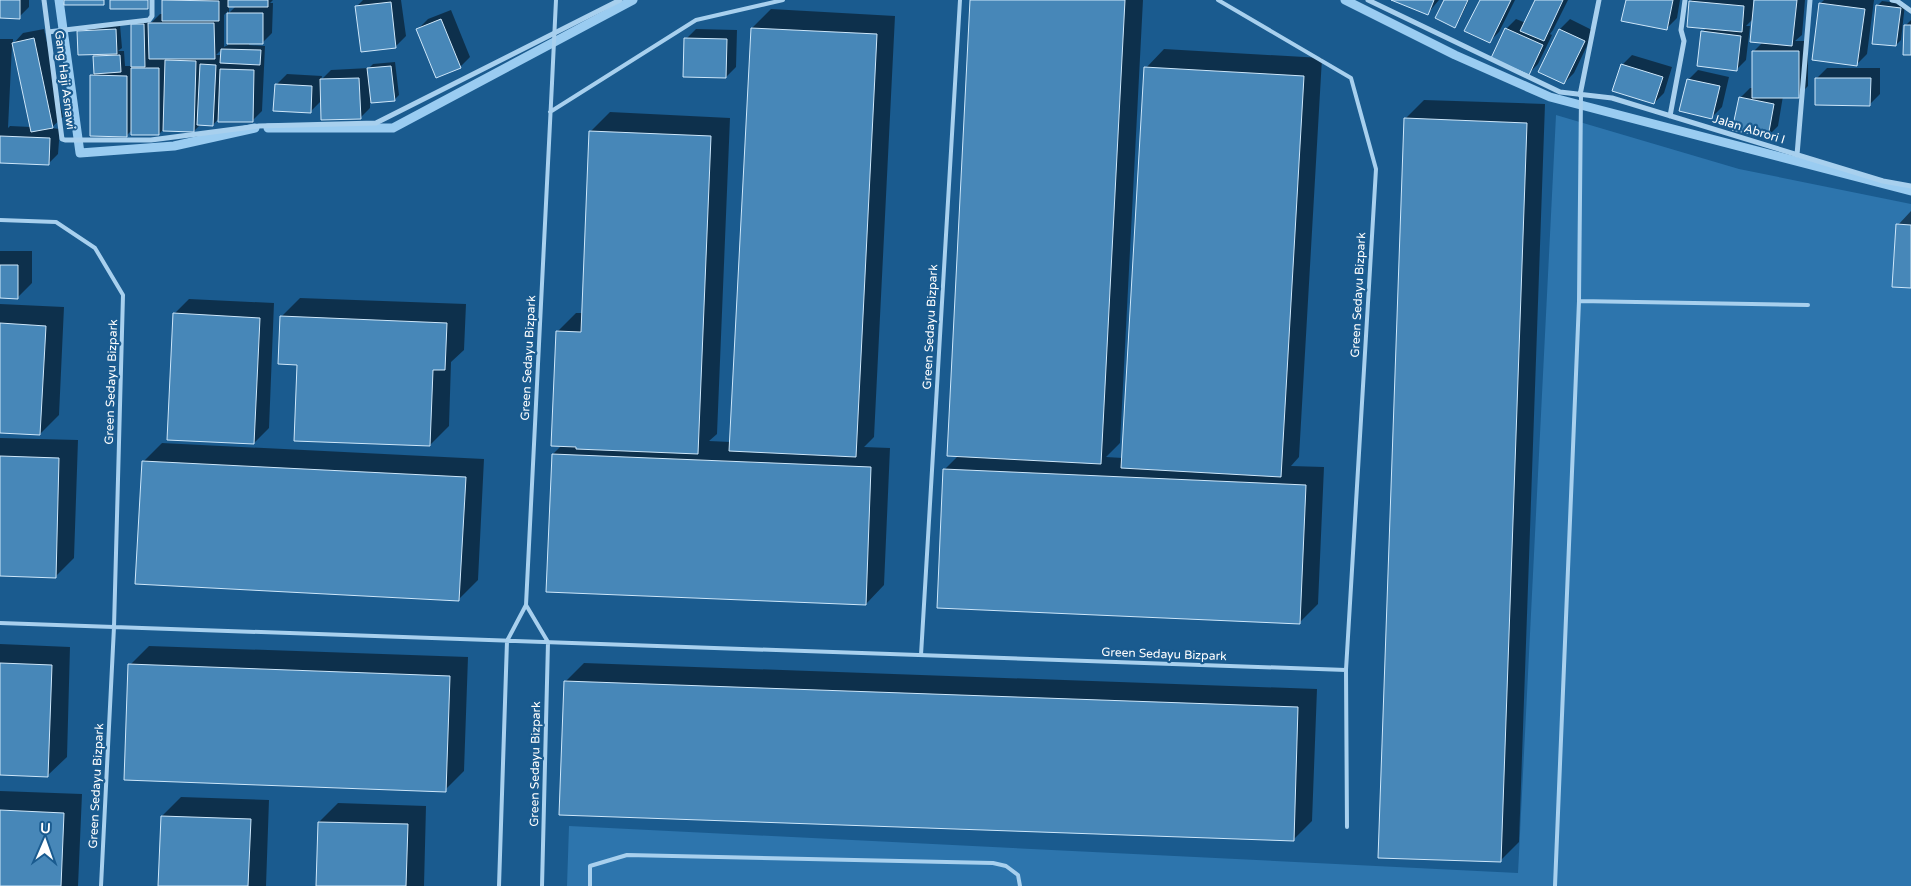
<svg xmlns="http://www.w3.org/2000/svg" width="1911" height="886" font-family="'Varela Round',sans-serif">
	<style>
		.green { fill: #2d75ad }
		.shadow { fill: #0007; fill-rule: evenodd }
		.lines { fill: none; stroke-linecap: round; stroke-linejoin: round }
		.stream { stroke: #9accf1; stroke-width: 9 }
		.building { fill: #4787b8; stroke: #cee7fa }
		.lane { stroke: #a8d0ee; stroke-width: 4 }
		.street { stroke: #a8d0ee; stroke-width: 5 }
		.lane-bridge { stroke: #a8d0ee; stroke-width: 4 }
		.labels { text-anchor: middle; dominant-baseline: central; stroke-width: 4.5; stroke-linejoin: round; paint-order: stroke }
		.street-label { font-size: 12px; fill: #fff; stroke: #1a5b8f }
	</style>
	<rect width="100%" height="100%" fill="#1a5b8f"/>
	<!-- green -->
	<path class="green" d="M1556,115L1739,169L1911,204V886H567L569,826L1518,873Z"/>
	<!-- shadow -->
	<path class="shadow" d="M0,0H29V7L19,17H0Z
		M273,0L270,3H273L272,33L262,43H249V45L265,46L262,111L252,121L219,118L213,125L201,124L194,131L165,128L159,134L132,130L127,135L92,76L95,72L94,57L98,53L78,31L83,26L120,25L122,48L118,51H124L125,66H132V24L149,19V25L160,14H163L164,0ZM229,6H236L229,13ZM228,11V45L224,47V15ZM222,49V55H216Z
		M363,0H401L406,36L396,46L356,7Z
		M972,0H1143L1120,443L1106,457L1123,458L1146,68L1164,49L1322,58L1299,457L1291,466L1324,467L1318,604L1299,623L944,470L959,455Z
		M1394,0H1439L1428,13Z
		M1446,0H1469L1459,21L1454,26Z
		M1481,0H1515L1499,32L1489,42Z
		M1536,0H1568L1553,30L1550,34L1552,35L1538,64L1528,74L1493,58L1506,29L1516,19L1526,23Z
		M1627,0H1680L1677,18L1667,28Z
		M1692,0H1753V6H1755L1756,0H1805L1802,35L1795,41H1808V86L1798,96H1783L1778,126L1768,136L1740,98L1750,88H1753V52L1763,42L1754,18L1746,26H1750L1746,60L1736,70L1702,32L1707,28L1690,2Z
		M1824,0H1874L1867,54L1857,64L1820,4Z
		M1882,1L1905,4L1901,40L1896,45L1877,6Z
		M771,9L895,16L874,437L864,447L890,448L884,585L866,604L553,454L562,445L557,332L576,313H583L591,131L610,112L730,118L717,434L709,441L731,442L752,28Z
		M451,10L470,57L460,67L437,76L418,29L428,19Z
		M1570,19L1594,31L1574,73L1564,83L1539,72L1560,29Z
		M1911,20V54L1905,26Z
		M44,29L63,117L51,128L60,129L58,154L48,164L0,162V39H13V44L23,33ZM12,45L31,127L10,126L8,128Z
		M696,29L737,30L736,67L726,77L686,39Z
		M1632,55L1672,67L1664,93L1654,103L1622,65Z
		M395,62L399,95L394,100L370,102V108L360,118L322,100L310,112L277,84L287,74L322,76L321,80L331,70L369,68L373,64Z
		M1827,68H1880V94L1870,104L1817,78Z
		M1698,70L1729,77L1722,107L1712,117L1688,80Z
		M1424,100L1545,104L1519,842L1500,861L1405,119Z
		M1911,211V287L1898,225Z
		M0,251H32V283L18,297H0Z
		M300,298L466,304L464,350L451,362L449,426L430,445L298,364L281,317Z
		M189,299L274,303L269,428L254,443L174,314Z
		M0,304L64,307L59,415L40,434L0,432Z
		M0,438L78,440L74,558L55,577L0,575Z
		M162,443L484,459L478,580L459,599L143,462Z
		M0,644L70,647L67,757L48,775L0,774Z
		M149,646L468,657L464,771L445,790L130,665Z
		M584,663L1317,689L1312,821L1293,840L565,682Z
		M0,791L82,794L78,886H0Z
		M181,797L269,800L266,886H159L162,816Z
		M338,803L426,806L424,886H317L319,822Z"/>
	<g class="lines">
		<!-- stream -->
		<path class="stream" d="M59,0L80,153L174,146L255,128
			M1345,0L1455,55L1550,97L1911,191
			M268,128H393L633,0"/>
	</g>
	<!-- building -->
	<path class="building" d="M0,0H20V19L0,18Z
		M64,0H104V5H64Z
		M110,0H148V9H110Z
		M162,0L219,1V21H162Z
		M228,0H268V7H228Z
		M970,0H1125L1101,464L947,456Z
		M1391,0H1434L1428,15Z
		M1444,0H1468L1455,28L1435,18Z
		M1480,0H1511L1490,43L1464,31Z
		M1535,0H1563L1544,41L1520,31Z
		M1626,0H1673L1667,30L1621,21Z
		M1754,0H1797L1792,46L1750,42Z
		M1689,1L1744,6L1742,32L1687,27Z
		M391,2L396,48L361,52L355,6Z
		M1819,3L1865,9L1857,66L1812,60Z
		M1876,5L1901,8L1896,46L1872,44Z
		M227,13H263V44H227Z
		M441,19L461,68L436,78L416,29Z
		M148,23H214L215,59H149Z
		M131,24H144L145,67H131Z
		M1904,25H1911V55H1903Z
		M751,28L877,34L856,457L729,451Z
		M1505,28L1543,45L1529,75L1491,58Z
		M116,29L117,54L78,55L77,31Z
		M1559,29L1585,41L1564,84L1538,72Z
		M1701,31L1741,36L1737,71L1697,66Z
		M34,38L53,128L31,132L12,43Z
		M684,38L727,39L726,78L683,77Z
		M221,49L261,50L260,65L220,63Z
		M1752,51H1799V98H1752Z
		M120,55L121,72L94,74L93,56Z
		M165,60L196,61L194,132L163,131Z
		M200,64L216,65L213,126L197,125Z
		M1621,64L1663,77L1654,104L1612,91Z
		M391,66L395,101L371,103L367,68Z
		M1144,67L1304,76L1281,477L1121,468Z
		M131,68H159V135H131Z
		M220,69L254,70L253,122H218Z
		M90,75L127,76V137L90,136Z
		M359,78L361,119L321,120L320,79Z
		M1815,78H1871L1870,106L1815,105Z
		M1687,79L1720,86L1712,119L1679,111Z
		M275,84L312,86L311,113L273,111Z
		M1739,97L1774,104L1768,137L1732,130Z
		M1404,118L1527,123L1501,862L1378,858Z
		M589,131L711,136L698,454L576,449V447L551,446L556,331L581,332Z
		M0,136L50,138L49,165L0,163Z
		M1896,224L1911,225V288L1892,287Z
		M0,265H18V299L0,298Z
		M173,313L260,318L254,444L167,440Z
		M280,316L447,323L445,370H433L430,446L294,441L297,365L278,364Z
		M0,323L46,326L40,435L0,433Z
		M552,454L871,467L866,605L546,592Z
		M0,456L59,458L56,578L0,576Z
		M142,461L466,477L459,601L135,584Z
		M943,469L1306,485L1300,624L937,608Z
		M0,663L52,665L48,777L0,775Z
		M128,664L450,676L446,792L124,780Z
		M564,681L1298,707L1294,841L559,815Z
		M0,810L64,813L61,886H0Z
		M161,816L251,819L248,886H158Z
		M318,822L408,824L406,886H316Z"/>
	<g class="lines">
		<!-- lane -->
		<path class="lane" d="M1218,0L1351,78L1376,169L1346,670L1347,827
			M550,112L696,20L783,0
			M0,220L56,222L95,248L123,295L114,627L101,886
			M1579,301L1808,305
			M526,605L548,642L542,886
			M0,623L1346,670
			M921,655L960,0
			M499,886L507,641L526,605L552,83
			M590,886V866L627,855L993,863L1006,866L1018,875L1020,886
			M1555,886L1579,301L1581,95"/>
		<!-- street -->
		<path class="street" d="M44,0L62,139L65,140H151L259,126L376,123L620,0
			M1368,0L1560,92L1612,98L1883,181L1911,186
			M1892,0L1897,1L1911,11
			M48,32L149,20L152,16V0
			M1580,95L1599,0
			M1670,116L1684,41L1681,30L1685,0
			M1797,155L1810,0"/>
		<!-- lane-bridge -->
		<path class="lane-bridge" d="M552,83L556,0"/>
	</g>
	<g class="labels">
		<!-- street labels -->
		<g class="street-label">
			<text transform="translate(65 80) rotate(83)">Gang Haji Asnawi</text>
			<text transform="translate(1749 129) rotate(17)">Jalan Abrori I</text>
			<text transform="translate(1358 295) rotate(-87)">Green Sedayu Bizpark</text>
			<text transform="translate(930 327) rotate(-87)">Green Sedayu Bizpark</text>
			<text transform="translate(528 358) rotate(-87)">Green Sedayu Bizpark</text>
			<text transform="translate(111 382) rotate(-88)">Green Sedayu Bizpark</text>
			<text transform="translate(1164 654) rotate(2)">Green Sedayu Bizpark</text>
			<text transform="translate(535 764) rotate(-89)">Green Sedayu Bizpark</text>
			<text transform="translate(96 786) rotate(-87)">Green Sedayu Bizpark</text>
		</g>
	</g>
	<!-- north arrow -->
	<g transform="translate(45 841) rotate(2)" stroke="#1a5b8f" stroke-width="4" paint-order="stroke">
	<path d="M0-4L9 19L0 12L-9 19Z" fill="#ffffff"/>
	<text y="-8" font-size="14" font-weight="bold" text-anchor="middle" fill="#ffffff">U</text>
	</g>
</svg>
